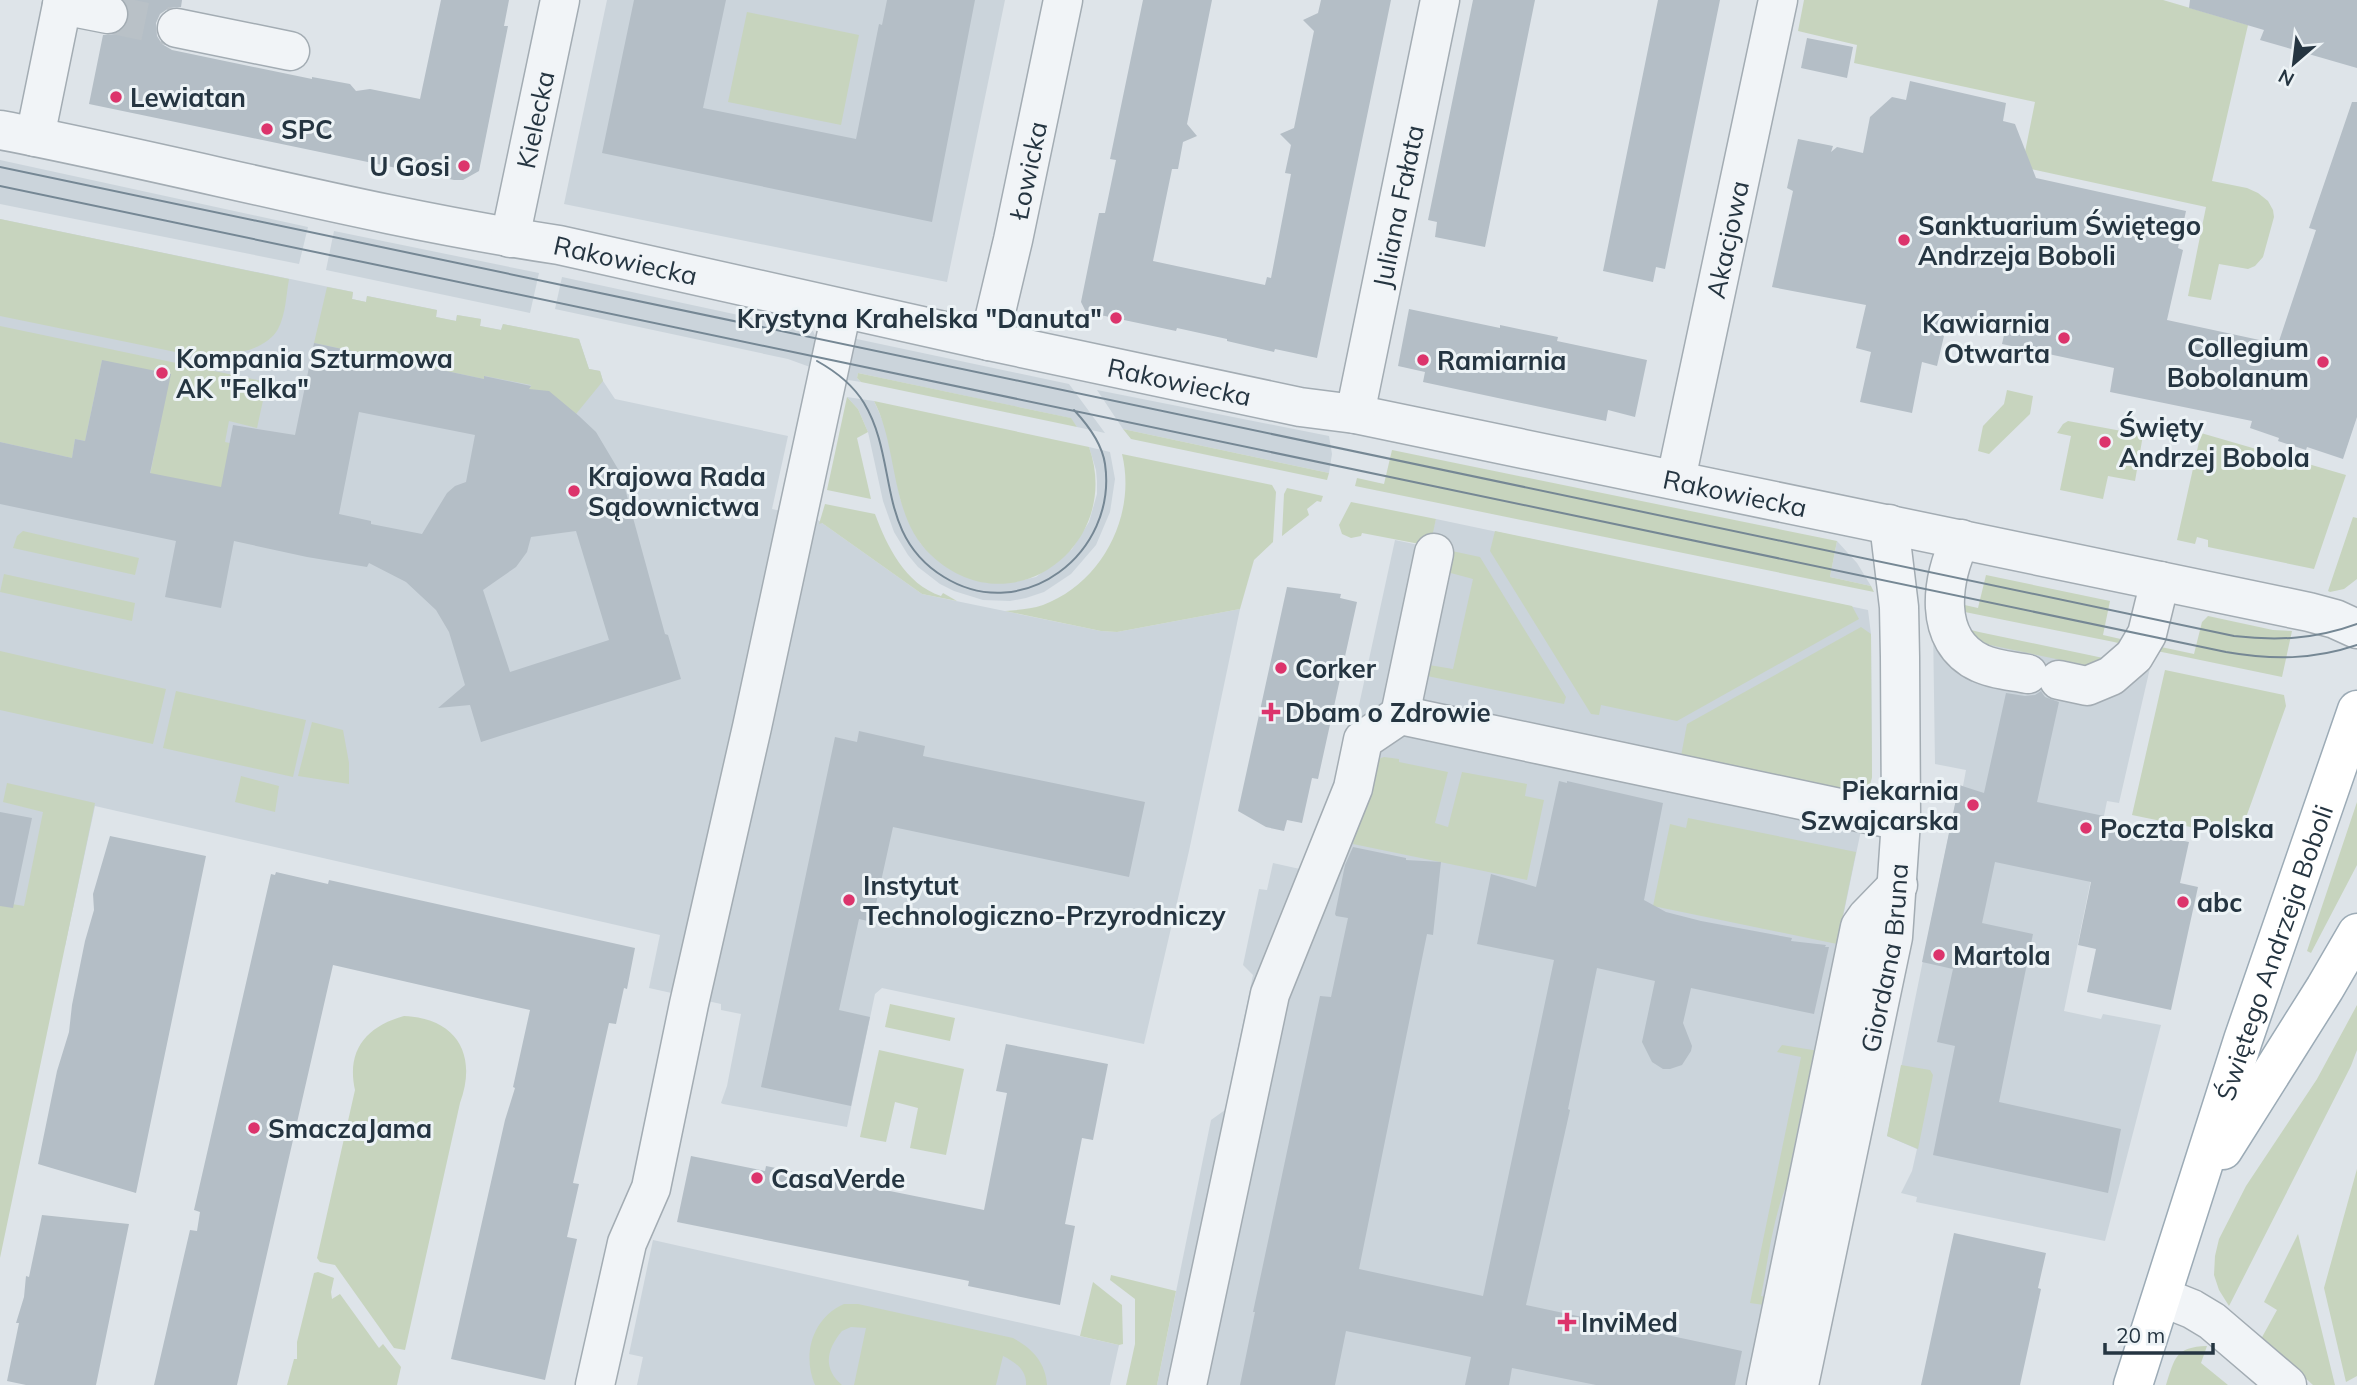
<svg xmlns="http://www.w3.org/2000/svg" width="2357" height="1385" font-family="Mulish,sans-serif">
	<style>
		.built { fill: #cbd4db }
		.green { fill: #c7d4be }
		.building { fill: #b4bec6; fill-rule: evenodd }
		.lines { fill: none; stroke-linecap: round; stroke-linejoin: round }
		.minor-tunnel { stroke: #b9c1c7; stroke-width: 38; stroke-dasharray: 38 19; stroke-linecap: butt }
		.minor-casing { stroke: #a3acb3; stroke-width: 41 }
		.major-casing { stroke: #9cabb6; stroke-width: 41 }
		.minor { stroke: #f1f4f7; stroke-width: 38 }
		.major { stroke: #fff; stroke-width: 38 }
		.tram { stroke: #758794; stroke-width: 2 }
		.poi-dot { fill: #dc346c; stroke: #edf3f6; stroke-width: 2.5 }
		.labels { text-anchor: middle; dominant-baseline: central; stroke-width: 6; stroke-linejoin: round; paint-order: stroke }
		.poi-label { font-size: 26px; font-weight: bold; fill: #253541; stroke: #edf3f6; text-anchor: start }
		.street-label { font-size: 26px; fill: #253541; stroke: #edf3f6 }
	</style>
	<rect width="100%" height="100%" fill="#dee4e9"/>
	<!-- built -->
	<path class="built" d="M607,0H1005L947,282L564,204Z
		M0,160L308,227L299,264L0,204Z
		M0,219L353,292L352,299L366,302L367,296L437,310L436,317L456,321L457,315L481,319L480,326L501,330L503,324L579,339L589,369L600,371L603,381L615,399L788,436L772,509L815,518L922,594L1101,631L1117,632L1240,609L1189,851L1144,1044L882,988L875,994L847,1127L723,1104L721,1103L727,1086L741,1014L721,1010V1004L649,988L660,935L95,806L65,946L0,940Z
		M334,231L539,273L530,313L326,270Z
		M562,277L813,331L816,338L810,367L788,359L555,309Z
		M852,338L1069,384L1105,433L1077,427L1070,418L858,373L857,378L861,382L842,379Z
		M1097,390L1329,436L1332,454L1329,473L1123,429Z
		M847,397L874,401L878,410L887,431L900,498L909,523L921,544L1010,583L1036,577L1072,549L1089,522L1097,494V481L1096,470L1089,447L1110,452L1115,479L1110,512L1096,545L1071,574L1044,592L1026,598L1010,601L983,600L954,591L940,584L918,567L908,555L894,532L883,501L868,432L858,409Z
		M1436,519L1868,610L1871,634L1872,777L1837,946L1777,1385H1157L1211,1120L1225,1110L1253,975L1243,965L1259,889L1267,890L1273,863L1300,869L1349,751L1395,540L1428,547Z
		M1837,541L1857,563L1871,586L1830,577Z
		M1933,624L2150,668L2119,803L2107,801L2064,1011L2101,1019L2103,1014L2161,1025L2105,1241L1916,1202L1917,1197L1901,1193L1912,1171L1917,1149L1887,1136L1959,785L1963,786L1966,770L1935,764Z
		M653,1240L1119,1345L1110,1385H637L643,1357L629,1354Z"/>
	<!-- green -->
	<path class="green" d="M1804,0H2163L2248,25L2212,181L2247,188L2258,193L2268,201L2273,210L2274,217L2263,257L2255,266L2248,269L2219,264L2211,300L2188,296L2206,207L2022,167L2035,102L1854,63L1857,45L1798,31Z
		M747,12L859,35L841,125L728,102Z
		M0,219L289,279C286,295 286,314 278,329C264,354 220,357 195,356L0,316Z
		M327,287L353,292L352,299L366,302L367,296L437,310L436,317L456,321L457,315L481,319L480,326L501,330L503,324L579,339L589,369L600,371L603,381L576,414L529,389L531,385L485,376L484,379L314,343Z
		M0,326L267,382L257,428L229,421L225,442L253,448L245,492L150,475L162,414L102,360L85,441L75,439L72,458L0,442Z
		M858,373L1071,418L1077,427L861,382L857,378Z
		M2007,390L2033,396L2030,414L1989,454L1978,451L1983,426L2004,404Z
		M847,397L858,409L868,432L857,438L871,499L827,490Z
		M874,401L1089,447C1124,546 1010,630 931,555C889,516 899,449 874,401Z
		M2068,421L2143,435L2135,481L2108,476L2103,499L2060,490L2071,436L2057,433L2063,424Z
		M1123,429L1329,473L1327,480L1131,439Z
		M2201,433L2346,475L2314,569L2208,547V540L2197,537L2195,544L2177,540Z
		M1392,450L1837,541L1830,577L1871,586L1874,592L1355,486L1357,478L1384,484Z
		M1122,454L1272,485L1276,492L1273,542L1254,560L1240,609L1117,632L1101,631L1005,611C1018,610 1031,609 1043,605C1102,583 1137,515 1122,454Z
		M1287,488L1323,496L1321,502L1317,501L1307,509L1309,515L1282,536L1284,494Z
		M1351,502L1436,519L1430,546L1362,533L1361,536L1351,538L1342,534L1339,525Z
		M825,504L875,514C887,546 905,584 941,596L943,593L957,601L922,594L822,523L819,524Z
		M2353,517L2357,518V579L2344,589L2330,592L2328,591Z
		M23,531L139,558L135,575L13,548L17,536Z
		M1495,531L1852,606L1859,619L1677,721L1601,705L1599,715L1591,714L1490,551Z
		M1452,551L1480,557L1566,697L1564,704L1427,676L1429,665L1453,669L1473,579L1447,572Z
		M4,574L135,603L132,621L0,592Z
		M1986,575L2110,601L2103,635L2125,640L2122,644L2114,642L1960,611V604L1978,608Z
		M2208,616L2273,630L2292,631L2282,677L2157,651L2161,647L2194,654L2202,622Z
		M1861,627L1871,634L1872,777L1870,784L1861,793L1681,756L1687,724Z
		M1971,630L1979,632L2108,659L2091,665H2085L1980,643Z
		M0,651L166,689L153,744L0,710Z
		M2165,670L2284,695L2286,706L2239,837L2132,815Z
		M176,691L306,720L293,777L163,748Z
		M312,722L343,730L349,763V784L298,776Z
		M1384,757L1399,759V762L1448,772L1435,823L1448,827L1462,772L1527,784L1525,796L1544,800L1527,880L1353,844L1372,770L1378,759Z
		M241,776L279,786L275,812L235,802Z
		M7,783L95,803L0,1258V902L24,906L43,812L3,802Z
		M2357,802V865L2311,953L2307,951Z
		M1688,818L1856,852L1837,944L1653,906L1670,824L1686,828Z
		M890,1004L955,1018L950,1041L885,1027Z
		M2357,1005V1050L2351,1066L2229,1306L2219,1290L2214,1275L2215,1256L2219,1239L2246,1186L2317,1079Z
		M404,1016C456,1018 478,1054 460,1103L405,1350L394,1348L335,1265L320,1262L317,1258L355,1090C346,1050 367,1026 404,1016Z
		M1782,1045L1825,1052L1817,1093L1804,1098L1790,1167L1794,1171C1774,1204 1769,1257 1761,1296L1774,1299L1764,1305L1750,1303L1801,1057L1777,1052Z
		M879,1050L964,1069L946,1155L910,1148L918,1108L895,1102L886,1142L860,1137Z
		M1901,1065L1930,1070L1933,1075L1918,1149L1887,1136Z
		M2357,1169V1376L2346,1382L2324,1288Z
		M2298,1234L2335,1385H2313L2261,1339L2277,1310L2264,1302Z
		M318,1272L334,1278L331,1292L332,1299L340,1294L379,1348L383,1344L401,1367L397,1385H287L294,1359H297V1342L314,1273Z
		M1111,1275L1176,1291L1157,1385H1126L1135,1344V1299L1110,1280Z
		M1093,1282L1122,1305L1123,1344L1119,1345L1080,1336Z
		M844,1304H858L1013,1338C1032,1348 1046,1363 1047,1385H1026C1027,1370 1015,1362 1003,1356L996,1385H854L866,1328L851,1327L842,1331C827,1349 822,1368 842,1385H815C802,1355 812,1318 844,1304Z
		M2207,1346L2201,1363L2228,1385H2166C2175,1358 2175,1347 2207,1346Z"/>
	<!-- building -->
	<path class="building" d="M124,0H182L181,7L169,8L160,14L156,23L157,36L162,44L172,50L312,79V77L350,84L356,91L370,89L420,99L441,0H509L504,26H508L479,171L463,180H454L89,104L103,35L116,34L125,28L129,19V8Z
		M634,0H726L703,108L856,139L879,24L882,25L887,0H975L932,222L602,153Z
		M1143,0H1212L1187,124L1197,136L1183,142L1178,169H1172L1153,261L1265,285L1267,277L1271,278L1291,174L1285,173L1291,145L1280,134L1294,128L1314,31L1303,20L1318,13L1321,0H1391L1317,358L1275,349L1274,352L1227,341V339L1177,328L1176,331L1086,312L1081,302L1099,213H1105L1116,160L1110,159Z
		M1473,0H1535L1485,247L1435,237L1437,222L1428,220Z
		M1658,0H1720L1665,269L1656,267L1653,282L1603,271Z
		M2190,0H2357V68L2260,40L2264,30L2189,8Z
		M1807,38L1853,47L1847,78L1801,68Z
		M1910,81L2006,103L2003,121L2015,124L2036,178L2186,211L2178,248L2183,250L2167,320L2278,344L2316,230L2309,228L2352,102H2357V417L2343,459L2307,447L2306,450L2278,441L2279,438L2250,428L2252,421L2110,392L2114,368L2002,344L2004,335L1947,323L1937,366L1922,362L1912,413L1860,402L1871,352L1856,348L1866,305L1772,287L1793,191L1787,188L1798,139L1833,146L1831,152L1837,147L1863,153L1870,117L1892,97L1906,100Z
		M1409,309L1500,328V325L1558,337L1557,341L1647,360L1635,417L1608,410L1606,421L1423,382L1425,372L1398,366Z
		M314,343L484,379V376L531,386L529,389L549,391L579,416L596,432L621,474L665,634L668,635L681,679L481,742L470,705L438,708L465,685L449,632L436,610L406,582L369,563L367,567L307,557L234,541L221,608L165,597L176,541L0,504V442L72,458L75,439L85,441L102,360L171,374L150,473L221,487L233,425L295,435ZM359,412L475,435L466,482L455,486L447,493L422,534L371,524V521L339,514ZM576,531L609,640L510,672L483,590L516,567L527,552L531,537Z
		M1287,587L1341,594L1340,598L1357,602L1318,779L1312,778L1302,823L1287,820L1284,831L1266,827L1238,811Z
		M2041,691L2045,697L2059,702L2037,802L2104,816L2102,824L2189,842L2180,883L2198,887L2171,1010L2087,992L2096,949L2078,945L2091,882L1995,862L1982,923L2033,934L1999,1102L2121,1129L2108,1193L1933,1155L1955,1046L1937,1042L1953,969L1922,962L1959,785L1984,793L2006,693L2025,696L2035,695Z
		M859,731L925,746L923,756L1145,802L1129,877L893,827L872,922L859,919L839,1010L870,1017L851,1106L761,1087L835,737L857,742Z
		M1559,781L1567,783V781L1663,803L1644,900L1666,912L1701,921L1792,938L1791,941L1826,945L1825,947H1829L1814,1014L1691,988L1683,1023L1692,1046L1691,1051L1682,1065L1670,1069H1663L1652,1062L1642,1042L1655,981L1597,968L1568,1109L1570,1110L1526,1305L1742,1351L1735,1385H1596L1512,1368L1509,1385H1465L1471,1357L1346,1331L1335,1385H1240L1255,1312H1253L1320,996L1331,997L1348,918L1336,916L1335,914L1345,865L1353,847L1406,858V860L1441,862L1433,935L1427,934L1359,1269L1483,1296L1554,960L1477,944L1491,874L1536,887Z
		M0,812L32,818L13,908L0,906Z
		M110,836L206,856L136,1193L38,1164L57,1071L69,1032L72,1005L85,941L94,910L93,894Z
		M276,872L328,884L329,880L635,948L627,989L624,988L616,1024L609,1023L573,1183L579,1184L567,1237L577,1239L545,1380L451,1359L505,1120L515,1088L513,1087L530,1010L333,965L237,1385H154L190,1230L197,1231L200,1212L194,1210L271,874L275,875Z
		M1006,1044L1108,1064L1093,1140L1082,1138L1065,1224L1075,1226L1060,1305L968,1286L969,1281L677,1222L691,1156L765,1171L766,1166L984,1210L1007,1093L996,1091Z
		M42,1215L129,1224L96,1385H26L7,1381L19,1323H16L24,1297L26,1276L29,1277Z
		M1954,1233L2046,1253L2038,1288L2041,1289L2020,1385H1921Z"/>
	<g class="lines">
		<!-- minor-tunnel -->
		<path class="minor-tunnel" d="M108,14L177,28"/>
		<!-- minor casing -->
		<g class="minor-casing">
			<g id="minor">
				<path d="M62,5L108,14"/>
				<path d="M177,28L290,51"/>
				<path id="s1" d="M0,130C187,166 371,217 559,245L989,341L1300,407L1355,414L2309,612L2335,619L2357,629"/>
				<path d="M35,137L63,0"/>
				<path id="s2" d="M510,238L560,0"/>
				<path id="s3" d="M989,341L1013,240L1063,0"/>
				<path id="s4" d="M1355,414L1440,0"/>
				<path id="s5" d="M1676,479L1778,0"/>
				<path d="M1961,539C1941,578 1932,641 1980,663C1994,670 2013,671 2028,674"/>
				<path d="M2059,680L2087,686L2111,676L2134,656L2147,634L2160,581"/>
				<path d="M1400,715L1434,553"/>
				<path d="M2162,1297L2192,1309L2212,1321L2287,1385"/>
				<path d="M595,1385L627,1243L651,1188L689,1004L752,727L842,309"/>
				<path d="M1187,1385L1270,994L1353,788L1363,740L1400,715L1901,821"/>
				<path d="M1766,1385L1860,927L1867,917L1898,885"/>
				<path id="s6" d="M1799,1385L1893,937L1901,821L1900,657L1899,607L1889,524"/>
			</g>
		</g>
		<!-- major casing -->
		<g class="major-casing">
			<g id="major">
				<path d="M2223,1150L2325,988L2357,933"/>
				<path id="s7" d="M2133,1385L2243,1040L2357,710"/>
			</g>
		</g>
		<!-- minor -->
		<use href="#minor" class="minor"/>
		<!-- major -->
		<use href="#major" class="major"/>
		<!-- tram -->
		<path class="tram" d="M0,167L2234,636C2278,641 2316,639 2357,624
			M0,186L2226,652C2272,660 2313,660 2357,645
			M817,361C835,371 853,385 864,403C899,461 875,535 944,577C1023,626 1118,553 1105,464C1102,443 1088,425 1074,410"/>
	</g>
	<!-- markers -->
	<g class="poi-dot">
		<circle cx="116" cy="97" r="7"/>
		<circle cx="267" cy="129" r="7"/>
		<circle cx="464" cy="166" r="7"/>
		<circle cx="1904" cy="240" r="7"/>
		<circle cx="1116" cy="318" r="7"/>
		<circle cx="2064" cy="338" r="7"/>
		<circle cx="1423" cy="360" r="7"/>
		<circle cx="2323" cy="362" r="7"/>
		<circle cx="162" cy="373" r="7"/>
		<circle cx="2105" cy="442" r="7"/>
		<circle cx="574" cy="491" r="7"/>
		<circle cx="1281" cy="668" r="7"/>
		<path d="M1267.5 701.5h7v7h7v7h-7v7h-7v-7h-7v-7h7z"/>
		<circle cx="1973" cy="805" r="7"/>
		<circle cx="2086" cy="828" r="7"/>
		<circle cx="849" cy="900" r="7"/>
		<circle cx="2183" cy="902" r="7"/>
		<circle cx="1939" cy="955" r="7"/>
		<circle cx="254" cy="1128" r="7"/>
		<circle cx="757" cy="1178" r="7"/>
		<path d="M1563.5 1311.5h7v7h7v7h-7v7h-7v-7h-7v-7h7z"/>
	</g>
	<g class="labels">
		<!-- poi labels -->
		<g class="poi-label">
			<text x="130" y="97">Lewiatan</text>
			<text x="281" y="129">SPC</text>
			<text x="450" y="166" text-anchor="end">U Gosi</text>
			<text x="1918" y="225">Sanktuarium Świętego<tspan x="1918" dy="30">Andrzeja Boboli</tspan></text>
			<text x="1102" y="318" text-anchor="end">Krystyna Krahelska "Danuta"</text>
			<text x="2050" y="323" text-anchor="end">Kawiarnia<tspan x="2050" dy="30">Otwarta</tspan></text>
			<text x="2309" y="347" text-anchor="end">Collegium<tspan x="2309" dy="30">Bobolanum</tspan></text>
			<text x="176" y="358">Kompania Szturmowa<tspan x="176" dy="30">AK "Felka"</tspan></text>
			<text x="1437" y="360">Ramiarnia</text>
			<text x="2119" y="427">Święty<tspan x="2119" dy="30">Andrzej Bobola</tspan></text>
			<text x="588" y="476">Krajowa Rada<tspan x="588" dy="30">Sądownictwa</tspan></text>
			<text x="1295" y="668">Corker</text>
			<text x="1285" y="712">Dbam o Zdrowie</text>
			<text x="1959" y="790" text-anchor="end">Piekarnia<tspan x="1959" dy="30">Szwajcarska</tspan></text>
			<text x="2100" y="828">Poczta Polska</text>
			<text x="863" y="885">Instytut<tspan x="863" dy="30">Technologiczno-Przyrodniczy</tspan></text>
			<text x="2197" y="902">abc</text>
			<text x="1953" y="955">Martola</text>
			<text x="268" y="1128">SmaczaJama</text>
			<text x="771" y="1178">CasaVerde</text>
			<text x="1581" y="1322">InviMed</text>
		</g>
		<!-- street labels -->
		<g class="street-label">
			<text stroke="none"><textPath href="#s2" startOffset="121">Kielecka</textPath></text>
			<text stroke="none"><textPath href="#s3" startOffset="175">Łowicka</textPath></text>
			<text stroke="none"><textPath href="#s4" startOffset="212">Juliana Fałata</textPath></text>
			<text stroke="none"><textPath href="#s5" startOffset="245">Akacjowa</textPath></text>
			<text stroke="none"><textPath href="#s1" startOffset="639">Rakowiecka</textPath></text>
			<text stroke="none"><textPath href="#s1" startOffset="1206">Rakowiecka</textPath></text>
			<text stroke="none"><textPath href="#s1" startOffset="1773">Rakowiecka</textPath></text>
			<text stroke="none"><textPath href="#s7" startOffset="455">Świętego Andrzeja Boboli</textPath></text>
			<text stroke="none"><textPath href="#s6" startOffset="436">Giordana Bruna</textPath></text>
		</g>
	</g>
	<!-- north arrow -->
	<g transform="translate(2294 63) rotate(208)" stroke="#edf3f6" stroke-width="5" paint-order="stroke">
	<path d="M0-5L12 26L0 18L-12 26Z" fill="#253541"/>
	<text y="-10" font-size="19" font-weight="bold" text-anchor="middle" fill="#253541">N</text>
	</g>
	<!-- scale -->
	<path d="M2105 1343v10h108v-10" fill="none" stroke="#253541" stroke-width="3.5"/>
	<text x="2116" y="1343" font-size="21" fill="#253541" stroke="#edf3f6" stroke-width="5" paint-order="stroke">20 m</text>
</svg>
